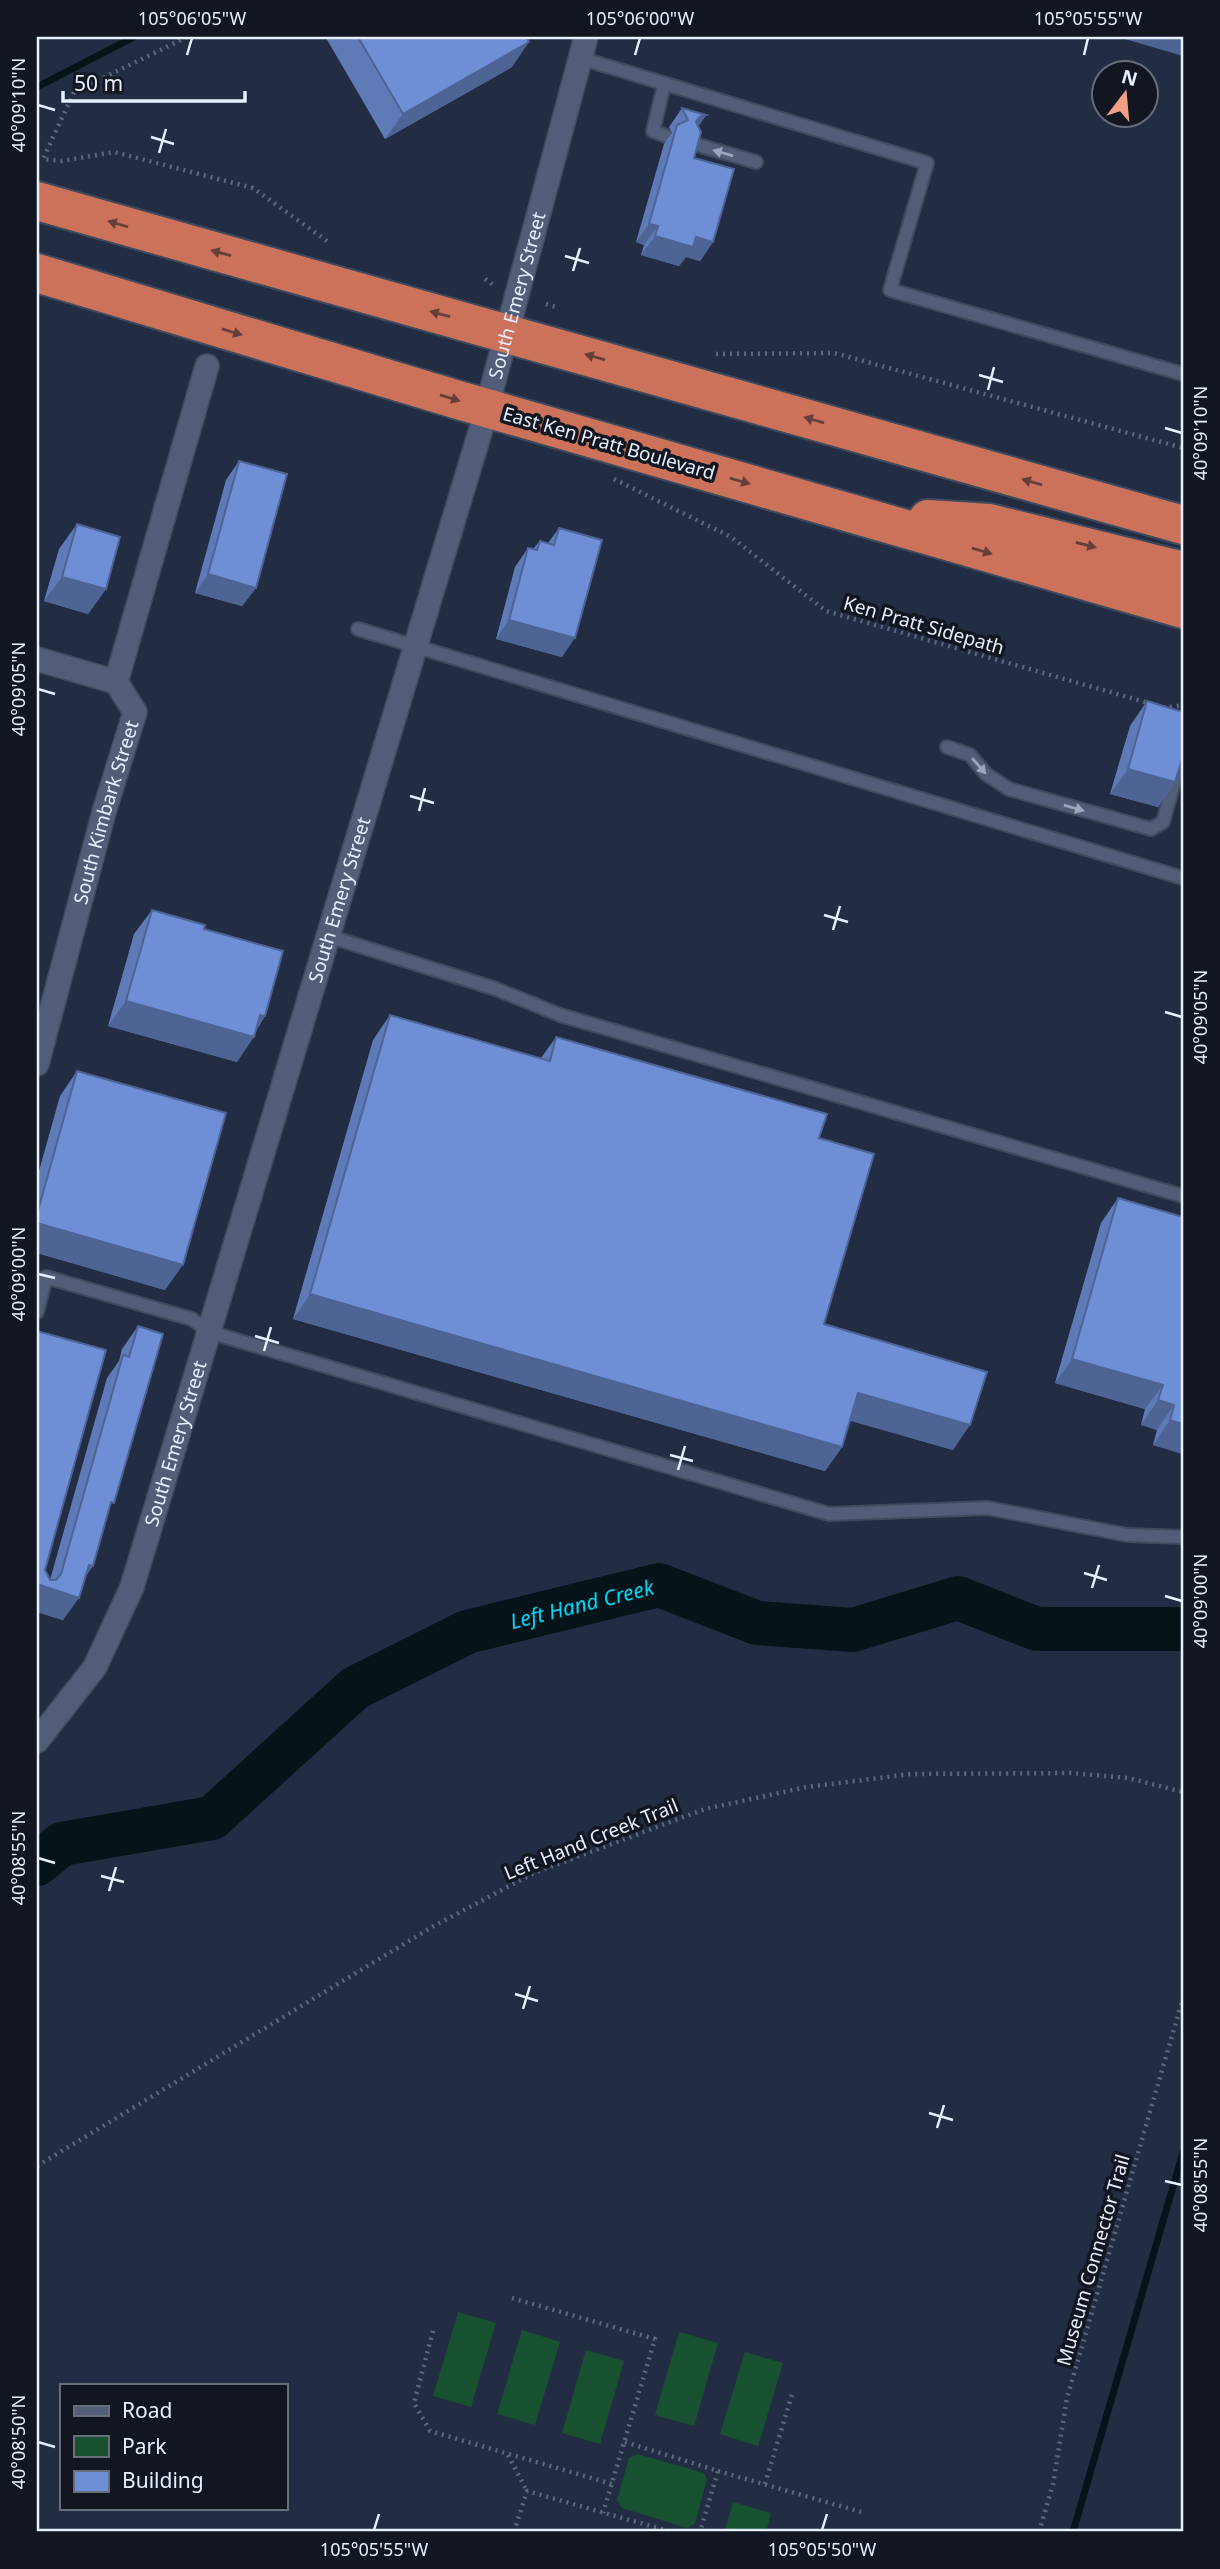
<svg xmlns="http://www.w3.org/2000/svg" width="1220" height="2569" font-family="'Noto Sans',sans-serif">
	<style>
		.green { fill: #17512f }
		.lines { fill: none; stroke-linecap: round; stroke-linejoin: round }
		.stream { stroke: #051418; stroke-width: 7 }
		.river { stroke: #051418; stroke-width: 44 }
		.lane-casing { stroke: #404a5d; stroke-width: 16 }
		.street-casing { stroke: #404a5d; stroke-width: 26 }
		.highway-casing { stroke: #404a5d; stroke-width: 42 }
		.path { stroke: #5e687d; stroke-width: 4.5; stroke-dasharray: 2 5; stroke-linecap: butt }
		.lane { stroke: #525e78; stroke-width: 12 }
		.street { stroke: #525e78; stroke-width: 23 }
		.highway { stroke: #cc725a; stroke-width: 38 }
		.wall { fill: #5f7bb7 }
		.shaded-wall { fill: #4d6495 }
		.building { fill: #6e8fd5; stroke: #4d6495; stroke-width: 2 }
		.oneway { fill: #9da7bc }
		.oneway2 { fill: #653f3a }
		.ticks { fill: none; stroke: #e8f0ff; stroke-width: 2.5 }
		.labels { text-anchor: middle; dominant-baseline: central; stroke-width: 7; stroke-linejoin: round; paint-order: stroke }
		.street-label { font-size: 19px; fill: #e8f0ff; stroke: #111620 }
		.water-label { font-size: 21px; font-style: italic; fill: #05d8f9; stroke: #111620 }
		.neatline { fill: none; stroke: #e8f0ff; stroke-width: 2.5 }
		.ticks-label { font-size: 18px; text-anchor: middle; fill: #e8f0ff }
	</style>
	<rect width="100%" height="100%" fill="#222d44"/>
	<!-- green -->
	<path class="green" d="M458,2312L496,2323L471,2407L433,2396Z
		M522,2330L560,2342L535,2425L497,2414Z
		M679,2332L718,2343L694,2426L655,2415Z
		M586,2350L624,2361L600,2444L562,2433Z
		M745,2352L783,2363L758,2446L720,2434Z
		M637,2454L704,2473L707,2479L695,2523L687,2528L622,2508L617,2500L629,2458Z
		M733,2502L771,2513L766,2532H724Z"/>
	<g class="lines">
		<!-- stream -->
		<path class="stream" d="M37,87L134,37
			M1073,2532L1183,2152"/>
		<!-- river -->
		<path class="river" id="s1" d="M37,1864L62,1844L212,1818L355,1688L467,1632L659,1585L757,1623L853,1630L958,1598L1037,1629H1183"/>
		<!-- lane casing -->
		<g class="lane-casing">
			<path id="lane" d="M580,58L927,163L890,290L1183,374
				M664,85L653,131L666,136
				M691,143L756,162
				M358,629L1183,878
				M947,747L970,755L986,774L1009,789L1151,829L1163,822L1178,768L1183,767
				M328,936L496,989L560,1015L1183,1196
				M37,1312L46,1277L192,1319L209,1332L829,1514L988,1508L1127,1535L1183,1537"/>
		</g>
		<!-- street casing -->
		<g class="street-casing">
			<g id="street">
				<path d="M37,659L116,682"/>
				<path id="s2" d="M37,1064L104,812L135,712L116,682L207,366"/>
				<path id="s3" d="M37,1741L95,1667L132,1587L481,429L586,37"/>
			</g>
		</g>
		<!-- highway casing -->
		<g class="highway-casing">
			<path id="highway" d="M37,201L1183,525
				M37,273L455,399L1183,609
				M928,519L989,523L1183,571"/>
		</g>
		<!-- path -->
		<path class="path" d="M187,37L74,92L43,159L62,161L114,152L253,188L327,241
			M485,279L496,287
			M546,304L556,307
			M716,354L834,353L1183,448
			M614,479L731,537L826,611L1152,704
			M1163,708L1183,705
			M37,2166L432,1927L534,1873L705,1809L807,1787L911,1774L1071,1773L1128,1778L1183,1792
			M512,2298L655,2339L603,2513
			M433,2331L414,2403L430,2431L612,2484
			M625,2442L718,2471L700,2532
			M508,2455L527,2491
			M718,2471L861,2512
			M765,2484L793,2391
			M514,2532L527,2491L672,2532
			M1039,2532L1053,2484L1067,2398L1183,1998"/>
		<!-- lane -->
		<use href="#lane" class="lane"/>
		<!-- street -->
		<use href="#street" class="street"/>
		<!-- highway -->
		<use href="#highway" class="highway"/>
	</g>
	<!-- wall -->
	<path class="wall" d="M327,37H526L512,67L385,139L326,38Z
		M682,108L706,115L698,127L694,158L713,242L700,261L686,257L679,266L641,255L644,245L636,242L664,144L672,133L669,127Z
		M239,461L256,588L242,606L195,593L226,480Z
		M77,524L106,589L88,614L44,601L59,549Z
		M559,528L562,657L496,639L515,567L528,548L533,549L540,541L548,543Z
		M1147,701L1175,782L1158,807L1110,794L1130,726Z
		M152,910L204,929L265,1016L237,1062L108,1026L134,934Z
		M390,1015L541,1058L556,1037L819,1138L824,1324L953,1450L850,1420L842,1447L825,1471L293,1319L373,1040Z
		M77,1071L165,1290L37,1253V1178L60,1096Z
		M1118,1198L1183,1217V1454L1153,1445L1157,1430L1141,1425L1145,1409L1055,1383L1101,1223Z
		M138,1326L109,1510L93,1566L85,1577L63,1620L37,1612V1331L45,1570L50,1580L107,1378L119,1361L122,1349Z"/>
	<!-- shaded-wall -->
	<path class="shaded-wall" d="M1118,37H1183V56Z
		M529,42L512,67L385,139L403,114Z
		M706,115L693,134L686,136L699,117Z
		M649,224L658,226L644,245L636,242Z
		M655,236L696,237L713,242L700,261L686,257L679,266L641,255Z
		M208,574L256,588L242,606L195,593Z
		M62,577L106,589L88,614L44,601Z
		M509,620L575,638L562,657L496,639Z
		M1128,769L1175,782L1158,807L1110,794Z
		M126,1001L260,1015L265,1016L250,1036L254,1037L237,1062L108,1026Z
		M37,1223L183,1265L165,1290L37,1253Z
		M310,1294L842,1447L825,1471L293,1319Z
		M1072,1359L1163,1385L1145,1409L1055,1383Z
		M858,1393L970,1425L953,1450L840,1418Z
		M1158,1400L1174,1405L1157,1430L1141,1425Z
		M1170,1420L1183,1424V1454L1153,1445Z
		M89,1565L93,1566L76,1589Z
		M37,1584L79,1598L63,1620L37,1612Z"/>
	<!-- building -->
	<path class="building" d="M358,37H526L529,42L403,114Z
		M682,108L706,115L699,117L696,122L701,132L694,158L734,169L713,242L696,237L693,247L655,236L658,226L649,224L677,125L688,120Z
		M239,461L287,474L256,588L208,574Z
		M77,524L120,537L106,589L62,577Z
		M559,528L602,540L575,638L509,620L528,548L537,550L540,541L554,545Z
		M1147,701L1183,712V756L1175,782L1128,769Z
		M152,910L205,925L204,929L283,951L265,1016L260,1015L254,1037L126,1001Z
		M390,1015L550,1061L556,1037L827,1114L819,1138L874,1154L824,1324L987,1372L970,1425L858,1393L842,1447L310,1294Z
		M77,1071L226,1113L183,1265L37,1223V1214Z
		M1118,1198L1183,1217V1424L1170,1420L1174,1405L1158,1400L1163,1385L1072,1359Z
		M138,1326L163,1334L114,1503L111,1502L93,1566L89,1565L79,1598L37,1584V1331L106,1350L45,1570L50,1580H56L61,1574L123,1355L129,1357Z"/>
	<!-- one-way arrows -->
	<defs><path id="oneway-solid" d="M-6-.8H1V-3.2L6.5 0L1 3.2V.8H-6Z" transform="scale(1.75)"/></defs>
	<g class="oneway">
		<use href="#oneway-solid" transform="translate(723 153) rotate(-164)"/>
		<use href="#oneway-solid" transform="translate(979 766) rotate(49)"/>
		<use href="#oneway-solid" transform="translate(1074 808) rotate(16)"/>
	</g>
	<g class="oneway2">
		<use href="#oneway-solid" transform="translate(118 224) rotate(-164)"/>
		<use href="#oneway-solid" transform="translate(221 253) rotate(-165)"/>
		<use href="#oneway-solid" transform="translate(440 314) rotate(-165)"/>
		<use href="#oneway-solid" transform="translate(232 332) rotate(17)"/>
		<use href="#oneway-solid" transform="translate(595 357) rotate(-164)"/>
		<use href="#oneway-solid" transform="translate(450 398) rotate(17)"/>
		<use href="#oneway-solid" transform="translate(814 420) rotate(-164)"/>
		<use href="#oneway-solid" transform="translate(740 481) rotate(16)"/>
		<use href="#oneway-solid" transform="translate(1032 482) rotate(-164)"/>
		<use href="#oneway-solid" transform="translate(1086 545) rotate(14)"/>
		<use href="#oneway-solid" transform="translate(982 551) rotate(16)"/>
	</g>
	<!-- ticks -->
	<path class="ticks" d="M187,55L192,38M635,55L640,38M1084,55L1088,38M38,105L55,110M151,137L174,144M159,153L166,129M565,256L589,263M573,271L580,248M979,375L1003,382M988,390L994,367M1165,428L1182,433M38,689L55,694M410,796L434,803M419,811L425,788M824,915L848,922M833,930L840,906M1165,1012L1182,1017M38,1274L55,1278M255,1336L279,1343M264,1351L271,1327M670,1455L693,1461M678,1470L685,1446M1084,1573L1107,1580M1092,1588L1099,1565M1165,1596L1182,1601M38,1858L55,1863M101,1876L124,1882M109,1891L116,1867M515,1994L538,2001M523,2009L530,1986M929,2113L953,2120M937,2128L944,2105M1165,2181L1182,2185M38,2442L55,2447M374,2530L379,2514M822,2530L827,2514"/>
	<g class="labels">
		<!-- street labels -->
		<g class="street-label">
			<text stroke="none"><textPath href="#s3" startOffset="1530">South Emery Street</textPath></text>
			<text transform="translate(609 443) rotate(16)">East Ken Pratt Boulevard</text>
			<text transform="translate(924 625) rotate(16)">Ken Pratt Sidepath</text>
			<text stroke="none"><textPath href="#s2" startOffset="261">South Kimbark Street</textPath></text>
			<text stroke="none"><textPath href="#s3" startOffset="900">South Emery Street</textPath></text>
			<text stroke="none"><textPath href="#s3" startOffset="332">South Emery Street</textPath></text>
			<text transform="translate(591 1839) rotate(-22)">Left Hand Creek Trail</text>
			<text transform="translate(1093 2260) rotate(-74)">Museum Connector Trail</text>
		</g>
		<!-- water labels -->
		<g class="water-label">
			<text stroke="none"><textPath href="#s1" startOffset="621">Left Hand Creek</textPath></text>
		</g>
	</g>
	<!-- border -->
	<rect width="1220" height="2569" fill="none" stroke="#111620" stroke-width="77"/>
	<!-- legend -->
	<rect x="60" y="2384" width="228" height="126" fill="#111620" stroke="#676d79" stroke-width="2"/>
	<rect x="74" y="2406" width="35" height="10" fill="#525e78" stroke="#676d79" stroke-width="2"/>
	<text x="122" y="2418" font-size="21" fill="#e8f0ff">Road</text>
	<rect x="74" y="2436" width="35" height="21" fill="#17512f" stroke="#676d79" stroke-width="2"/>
	<text x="122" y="2454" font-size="21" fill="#e8f0ff">Park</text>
	<rect x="74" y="2471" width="35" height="21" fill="#6e8fd5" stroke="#676d79" stroke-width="2"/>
	<text x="122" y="2488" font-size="21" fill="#e8f0ff">Building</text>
	<!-- north arrow -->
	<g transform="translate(1125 94) rotate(16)"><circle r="33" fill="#111620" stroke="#676d79" stroke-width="2"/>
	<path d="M0-5L12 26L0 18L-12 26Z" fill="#f39f86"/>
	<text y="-10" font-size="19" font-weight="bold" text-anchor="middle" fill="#e8f0ff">N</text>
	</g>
	<!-- scale -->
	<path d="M63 91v10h182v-10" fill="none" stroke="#e8f0ff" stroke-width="3.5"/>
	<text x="74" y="91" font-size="21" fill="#e8f0ff" stroke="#111620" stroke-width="5" paint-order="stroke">50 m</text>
	<rect x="38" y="38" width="1144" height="2492" class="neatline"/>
	<g class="ticks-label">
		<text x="192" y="25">105°06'05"W</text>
		<text x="640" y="25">105°06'00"W</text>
		<text x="1088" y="25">105°05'55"W</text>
		<text transform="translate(19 105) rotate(-90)" y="6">40°09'10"N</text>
		<text transform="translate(1201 433) rotate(-90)" y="6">40°09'10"N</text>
		<text transform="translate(19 689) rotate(-90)" y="6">40°09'05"N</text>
		<text transform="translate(1201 1017) rotate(-90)" y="6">40°09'05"N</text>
		<text transform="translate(19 1274) rotate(-90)" y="6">40°09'00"N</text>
		<text transform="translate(1201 1601) rotate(-90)" y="6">40°09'00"N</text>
		<text transform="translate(19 1858) rotate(-90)" y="6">40°08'55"N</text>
		<text transform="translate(1201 2185) rotate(-90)" y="6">40°08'55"N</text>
		<text transform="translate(19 2442) rotate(-90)" y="6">40°08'50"N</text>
		<text x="374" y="2556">105°05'55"W</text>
		<text x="822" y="2556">105°05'50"W</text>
	</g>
</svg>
